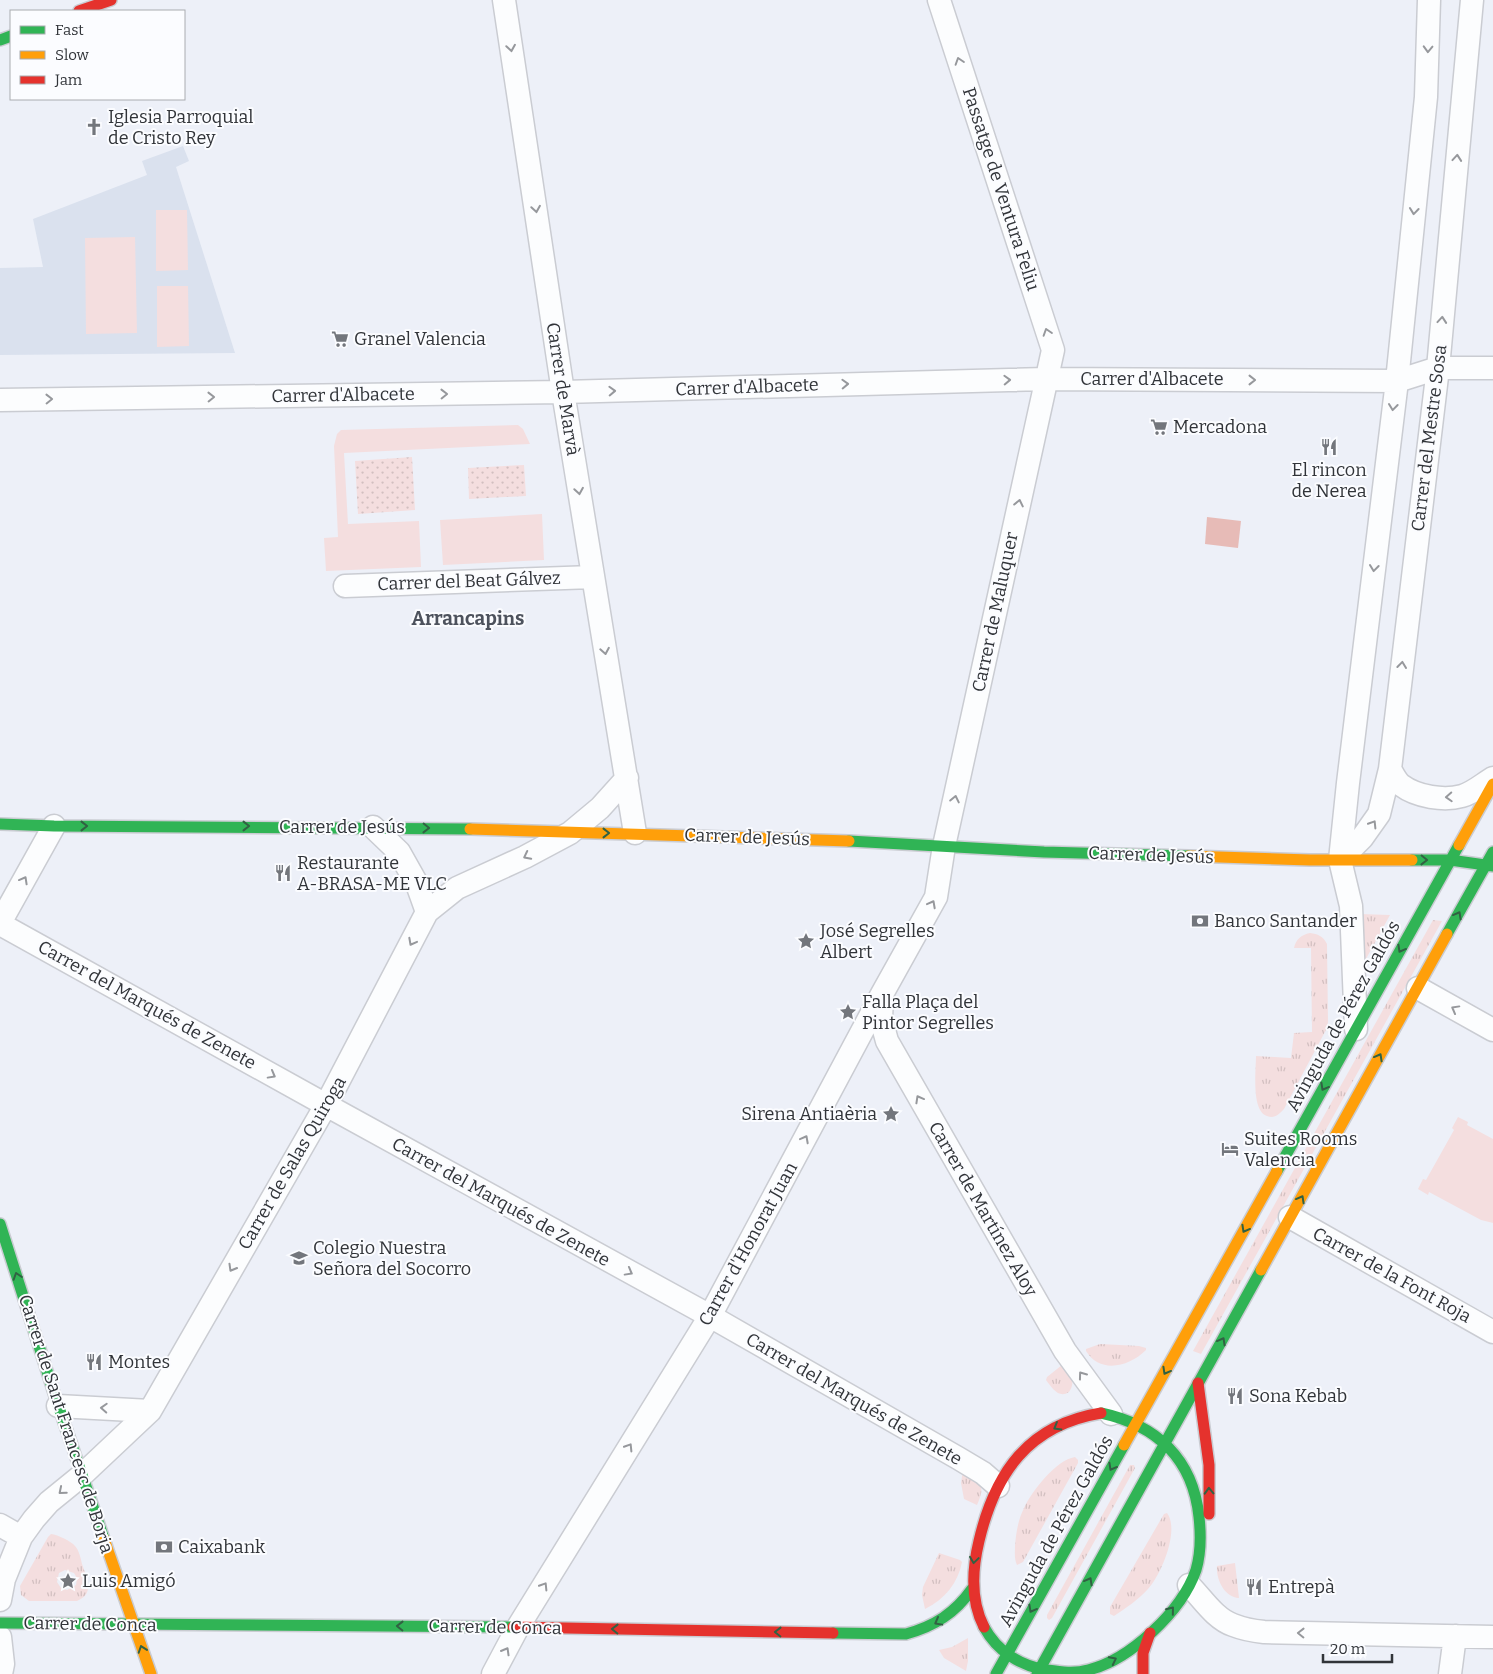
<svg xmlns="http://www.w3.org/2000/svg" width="1493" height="1674" font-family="Bitter,serif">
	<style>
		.built { fill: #dae1ee }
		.grass { fill: url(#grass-tufts); fill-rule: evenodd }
		.park { fill: url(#park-dots) }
		.garden { fill: #f4dedf }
		.water { fill: #e7bbb7 }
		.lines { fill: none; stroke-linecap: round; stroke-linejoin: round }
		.street-casing { stroke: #caccd2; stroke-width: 25 }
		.fast-casing { stroke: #caccd2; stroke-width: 14 }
		.slow-casing { stroke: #caccd2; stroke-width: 14 }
		.jam-casing { stroke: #caccd2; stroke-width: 14 }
		.street { stroke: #fcfdfe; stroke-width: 22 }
		.fast { stroke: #30b455; stroke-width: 11 }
		.slow { stroke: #ff9f0a; stroke-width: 11 }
		.jam { stroke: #e5322d; stroke-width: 11 }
		.oneway { stroke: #96989c }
		.oneway2 { stroke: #316143 }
		.labels { text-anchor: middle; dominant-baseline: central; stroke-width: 4; stroke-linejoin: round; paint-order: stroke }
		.poi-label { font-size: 18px; fill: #313439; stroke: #fbfcff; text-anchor: start }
		.street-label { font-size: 18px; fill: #313439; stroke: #fbfcff }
		.neighbourhood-label { font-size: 19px; font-weight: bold; fill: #4d525d; stroke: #fbfcff }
	</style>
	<defs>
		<pattern id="grass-tufts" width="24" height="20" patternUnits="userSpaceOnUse" patternTransform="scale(1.25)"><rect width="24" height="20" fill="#f4dedf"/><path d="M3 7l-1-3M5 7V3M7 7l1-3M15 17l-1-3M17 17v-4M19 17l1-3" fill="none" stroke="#d2bfc0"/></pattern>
		<pattern id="park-dots" width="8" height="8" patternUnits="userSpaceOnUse" patternTransform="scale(1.25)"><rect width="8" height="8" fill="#f4dedf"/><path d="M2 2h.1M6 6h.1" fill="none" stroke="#d2bfc0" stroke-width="1.8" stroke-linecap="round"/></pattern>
	</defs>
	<rect width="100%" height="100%" fill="#edf0f8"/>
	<!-- built -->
	<path class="built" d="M183,146L189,161L176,167L235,353L0,355V268L43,267L33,219L147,175L142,161Z"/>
	<!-- grass -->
	<path class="grass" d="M1359,914L1390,915L1361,968Z
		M1433,920L1442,921L1201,1354L1193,1351Z
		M1310,933C1318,934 1323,936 1327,944L1328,1022L1327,1028L1284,1109C1279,1114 1275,1119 1267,1116C1251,1111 1256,1070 1256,1056L1291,1058L1294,1033L1312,1032L1311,948H1294C1296,939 1301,935 1310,933Z
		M1100,1344L1139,1346L1146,1348V1350C1129,1367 1100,1374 1086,1351V1349Z
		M1062,1365C1069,1374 1077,1381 1069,1392C1059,1399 1052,1388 1046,1380L1047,1377Z
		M1075,1457L1078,1460V1463L1023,1562L1017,1565C1014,1559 1015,1552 1015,1546C1016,1533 1018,1520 1024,1508C1032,1491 1056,1460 1075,1457Z
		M1130,1465H1134L1135,1468L1052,1618L1049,1620L1047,1618V1615Z
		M963,1470C979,1483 987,1483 977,1505L964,1499L961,1483Z
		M1167,1513C1180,1530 1161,1575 1148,1589C1138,1600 1126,1608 1114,1616L1110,1614V1607L1164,1514Z
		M51,1534C58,1535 71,1541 75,1546C79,1550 81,1559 82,1564C87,1578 95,1594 77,1601H29L21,1595L20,1586L48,1537ZM65,1570L74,1573L77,1578L76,1585L67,1590L61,1588L57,1582L59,1573Z
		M939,1553L960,1560L962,1562C958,1583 945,1599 925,1609L922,1595L923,1587Z
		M1235,1563L1239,1598C1224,1597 1216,1579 1217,1566Z
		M968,1638V1661L966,1671L944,1658L939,1650L952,1647Z"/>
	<!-- park -->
	<path class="park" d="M412,457L415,510L358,514L355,461Z
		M524,465L526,496L469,499L468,468Z"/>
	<!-- garden -->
	<path class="garden" d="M156,210H187L188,270L156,271Z
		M135,237L137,333L86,334L85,238Z
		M157,286H188L189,346L157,347Z
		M518,425L523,429L530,444L344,453L348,524L419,521L421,567L326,571L324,538L338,537L334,446L337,434L341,430Z
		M542,514L544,560L443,565L440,520Z
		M1458,1117L1468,1122L1467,1125L1493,1139V1223L1481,1220L1429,1192L1428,1195L1418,1189L1423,1179L1426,1180L1454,1130L1452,1128Z"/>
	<!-- water -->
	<path class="water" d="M1207,517L1241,521L1238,548L1205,544Z"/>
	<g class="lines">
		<!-- street casing -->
		<g class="street-casing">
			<path id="street" d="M504,0L563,392L635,833
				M0,400L563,392L1046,379L1397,381L1438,368H1493
				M345,586L593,577
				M1390,769C1393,774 1396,781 1401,785C1417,797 1444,801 1462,796C1473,793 1483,784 1493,778
				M1340,860L1362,838L1379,814L1390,769L1438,368L1472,0
				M427,912L457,888L525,857L570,833L600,808L627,778
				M0,923L54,826
				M0,924L326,1105L710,1316L958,1458L983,1473L998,1486
				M1418,988L1493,1030
				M882,996L881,1019L887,1041L1065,1351L1111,1414
				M1356,1029L1351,906L1340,860L1348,783L1397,381L1426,97L1429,0
				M1290,1217L1493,1332
				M58,1406L150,1411
				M0,1525L21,1537
				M1189,1585C1202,1598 1215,1619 1233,1625C1243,1629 1254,1631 1264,1632L1493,1637
				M0,1600L4,1579L21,1537L34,1519L49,1502L81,1476L150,1411L326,1105L427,912L417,884L399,852L373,827
				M0,1637L3,1664L1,1674
				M493,1674L518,1627L710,1316L882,994L936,897L944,846L1053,350L939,0
				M1450,1674L1455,1636"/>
		</g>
		<!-- fast casing -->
		<g class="fast-casing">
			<path id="fast" d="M0,40L11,36
				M0,824L54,826L470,829
				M849,841L1044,852L1189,856
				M1412,860H1450L1493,866
				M1447,934L1493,852
				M1277,1171L1459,845
				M0,1224L54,1393L104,1539
				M0,1623L513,1627
				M984,1627C997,1651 1020,1666 1047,1670C1061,1672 1075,1674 1088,1670C1130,1660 1182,1611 1196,1570C1201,1553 1201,1535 1199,1517C1193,1459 1157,1425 1101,1413
				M833,1633L906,1634C935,1626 955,1613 972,1589
				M996,1674L1124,1445
				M1037,1674L1261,1270"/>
		</g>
		<!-- slow casing -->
		<g class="slow-casing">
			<path id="slow" d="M470,829L849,841
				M1459,845L1493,784
				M1189,856L1310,860H1412
				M1261,1270L1447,934
				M1124,1445L1277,1171
				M104,1539L151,1674"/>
		</g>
		<!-- jam casing -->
		<g class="jam-casing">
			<path id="jam" d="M79,11L111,0
				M1198,1383L1209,1465V1514
				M513,1627L833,1633
				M984,1627C970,1600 972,1570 979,1541C995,1473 1028,1425 1101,1413
				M1143,1674V1653L1150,1633"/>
		</g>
		<!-- street -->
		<use href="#street" class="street"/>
		<!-- fast -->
		<use href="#fast" class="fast"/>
		<!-- slow -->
		<use href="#slow" class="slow"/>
		<!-- jam -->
		<use href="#jam" class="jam"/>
	</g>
	<!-- one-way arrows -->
	<defs><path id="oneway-chevron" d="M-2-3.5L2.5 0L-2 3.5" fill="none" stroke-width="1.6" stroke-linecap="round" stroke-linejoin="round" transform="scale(1.25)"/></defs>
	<g class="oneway">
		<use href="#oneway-chevron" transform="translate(511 48) rotate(81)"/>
		<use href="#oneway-chevron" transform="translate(1428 49) rotate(92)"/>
		<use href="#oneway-chevron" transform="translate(959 61) rotate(-108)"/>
		<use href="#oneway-chevron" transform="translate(1457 158) rotate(-85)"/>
		<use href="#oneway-chevron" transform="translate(536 209) rotate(81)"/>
		<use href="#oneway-chevron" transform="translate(1414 211) rotate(96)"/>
		<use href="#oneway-chevron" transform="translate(1442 320) rotate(-85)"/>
		<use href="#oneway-chevron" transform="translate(1047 332) rotate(-108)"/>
		<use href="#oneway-chevron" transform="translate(1007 380) rotate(-2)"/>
		<use href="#oneway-chevron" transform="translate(1252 380)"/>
		<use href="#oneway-chevron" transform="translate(845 384) rotate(-2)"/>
		<use href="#oneway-chevron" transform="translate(612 391) rotate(-2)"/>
		<use href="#oneway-chevron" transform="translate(444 394) rotate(-1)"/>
		<use href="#oneway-chevron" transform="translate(211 397) rotate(-1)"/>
		<use href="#oneway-chevron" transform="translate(49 399) rotate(-1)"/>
		<use href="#oneway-chevron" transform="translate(1393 407) rotate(97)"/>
		<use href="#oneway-chevron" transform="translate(579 491) rotate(81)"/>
		<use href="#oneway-chevron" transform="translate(1019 503) rotate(-78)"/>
		<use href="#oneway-chevron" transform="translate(1374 568) rotate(97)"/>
		<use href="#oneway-chevron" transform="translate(605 651) rotate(80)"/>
		<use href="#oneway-chevron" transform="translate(1402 665) rotate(-83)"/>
		<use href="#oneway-chevron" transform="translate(1449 797) rotate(177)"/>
		<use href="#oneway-chevron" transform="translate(955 799) rotate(-78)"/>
		<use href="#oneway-chevron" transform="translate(1373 824) rotate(-58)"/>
		<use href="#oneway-chevron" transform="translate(527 856) rotate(153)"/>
		<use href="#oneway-chevron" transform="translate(24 880) rotate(-61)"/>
		<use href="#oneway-chevron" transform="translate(932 904) rotate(-62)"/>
		<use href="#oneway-chevron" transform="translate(412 942) rotate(118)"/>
		<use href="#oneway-chevron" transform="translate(1455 1009) rotate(-151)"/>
		<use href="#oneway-chevron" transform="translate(272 1075) rotate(29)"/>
		<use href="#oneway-chevron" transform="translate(919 1099) rotate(-119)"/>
		<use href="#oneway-chevron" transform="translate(805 1139) rotate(-62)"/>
		<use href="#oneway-chevron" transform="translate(232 1268) rotate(120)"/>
		<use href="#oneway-chevron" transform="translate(629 1272) rotate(29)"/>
		<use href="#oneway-chevron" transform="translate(1082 1375) rotate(-126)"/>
		<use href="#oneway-chevron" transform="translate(104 1408) rotate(-177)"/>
		<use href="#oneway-chevron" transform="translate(629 1447) rotate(-58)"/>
		<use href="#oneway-chevron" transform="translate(62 1491) rotate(140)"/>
		<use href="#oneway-chevron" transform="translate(544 1586) rotate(-58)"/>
		<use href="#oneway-chevron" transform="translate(1301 1633) rotate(-179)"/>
		<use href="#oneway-chevron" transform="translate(506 1651) rotate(-60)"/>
	</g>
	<g class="oneway2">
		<use href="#oneway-chevron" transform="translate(84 826)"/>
		<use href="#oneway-chevron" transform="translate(246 826)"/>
		<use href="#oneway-chevron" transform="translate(426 828) rotate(1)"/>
		<use href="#oneway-chevron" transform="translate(606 833)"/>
		<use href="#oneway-chevron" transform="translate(1424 860) rotate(1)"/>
		<use href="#oneway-chevron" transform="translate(1458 915) rotate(-61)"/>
		<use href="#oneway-chevron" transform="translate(1401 949) rotate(119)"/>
		<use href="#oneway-chevron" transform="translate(1379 1057) rotate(-61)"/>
		<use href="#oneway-chevron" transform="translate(1324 1087) rotate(119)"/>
		<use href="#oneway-chevron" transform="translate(1301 1199) rotate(-61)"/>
		<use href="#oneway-chevron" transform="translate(1245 1229) rotate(119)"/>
		<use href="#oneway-chevron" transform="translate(17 1276) rotate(-108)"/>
		<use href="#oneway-chevron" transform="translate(1222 1341) rotate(-61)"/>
		<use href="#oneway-chevron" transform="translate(1166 1371) rotate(119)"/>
		<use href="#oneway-chevron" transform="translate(1057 1427) rotate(150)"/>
		<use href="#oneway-chevron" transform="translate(1112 1467) rotate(119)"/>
		<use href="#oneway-chevron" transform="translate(1209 1491) rotate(-92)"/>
		<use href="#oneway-chevron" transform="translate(974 1560) rotate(98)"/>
		<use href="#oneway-chevron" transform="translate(1089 1581) rotate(-61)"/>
		<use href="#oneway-chevron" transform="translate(1032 1609) rotate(119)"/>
		<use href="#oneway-chevron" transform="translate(1171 1610) rotate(-51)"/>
		<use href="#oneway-chevron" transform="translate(938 1622) rotate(151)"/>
		<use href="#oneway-chevron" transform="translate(400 1626) rotate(-179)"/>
		<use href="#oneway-chevron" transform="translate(615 1629) rotate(-179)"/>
		<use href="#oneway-chevron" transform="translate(778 1632) rotate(-179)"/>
		<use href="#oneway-chevron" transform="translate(142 1649) rotate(-109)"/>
		<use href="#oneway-chevron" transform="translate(1113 1660) rotate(-27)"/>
	</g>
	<!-- icons -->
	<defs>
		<g id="church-bare" transform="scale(1.35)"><path d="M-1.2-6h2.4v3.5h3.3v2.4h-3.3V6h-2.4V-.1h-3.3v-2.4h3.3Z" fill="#73767c" stroke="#fbfcff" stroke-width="2.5" paint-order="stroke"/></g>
		<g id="supermarket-bare" transform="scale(1.35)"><path d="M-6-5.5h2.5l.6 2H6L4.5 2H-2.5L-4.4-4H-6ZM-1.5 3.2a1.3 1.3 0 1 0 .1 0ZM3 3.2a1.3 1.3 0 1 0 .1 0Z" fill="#73767c" stroke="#fbfcff" stroke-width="2.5" paint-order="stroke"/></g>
		<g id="restaurant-bare" transform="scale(1.35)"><path d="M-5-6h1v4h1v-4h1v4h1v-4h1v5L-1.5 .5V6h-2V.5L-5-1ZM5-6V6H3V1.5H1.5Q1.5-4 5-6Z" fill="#73767c" stroke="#fbfcff" stroke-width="2.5" paint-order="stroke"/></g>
		<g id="bank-bare" transform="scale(1.35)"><path d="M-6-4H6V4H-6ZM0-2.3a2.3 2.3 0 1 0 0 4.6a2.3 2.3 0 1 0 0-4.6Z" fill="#73767c" stroke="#fbfcff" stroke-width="2.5" paint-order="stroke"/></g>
		<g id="sight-bare" transform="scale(1.35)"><path d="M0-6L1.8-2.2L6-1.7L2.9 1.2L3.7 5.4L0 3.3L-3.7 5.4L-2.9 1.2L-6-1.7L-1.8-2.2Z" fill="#73767c" stroke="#fbfcff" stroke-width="2.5" paint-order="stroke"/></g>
		<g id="hotel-bare" transform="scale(1.35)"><path d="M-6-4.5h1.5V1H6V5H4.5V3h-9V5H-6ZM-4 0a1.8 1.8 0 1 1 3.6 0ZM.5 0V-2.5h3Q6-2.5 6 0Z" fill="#73767c" stroke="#fbfcff" stroke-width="2.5" paint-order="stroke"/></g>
		<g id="school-bare" transform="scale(1.35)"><path d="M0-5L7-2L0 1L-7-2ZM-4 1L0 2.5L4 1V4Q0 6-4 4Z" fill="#73767c" stroke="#fbfcff" stroke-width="2.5" paint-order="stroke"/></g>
	</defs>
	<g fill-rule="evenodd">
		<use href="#church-bare" x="94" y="127"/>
		<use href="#supermarket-bare" x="340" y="339"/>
		<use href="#supermarket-bare" x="1159" y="427"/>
		<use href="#restaurant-bare" x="1329" y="447"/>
		<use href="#restaurant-bare" x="283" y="873"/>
		<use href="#bank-bare" x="1200" y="921"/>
		<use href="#sight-bare" x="806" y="941"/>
		<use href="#sight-bare" x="848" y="1012"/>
		<use href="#sight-bare" x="891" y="1114"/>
		<use href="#hotel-bare" x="1230" y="1149"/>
		<use href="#school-bare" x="299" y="1258"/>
		<use href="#restaurant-bare" x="94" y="1362"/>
		<use href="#restaurant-bare" x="1235" y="1396"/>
		<use href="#bank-bare" x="164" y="1547"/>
		<use href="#sight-bare" x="68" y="1581"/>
		<use href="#restaurant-bare" x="1254" y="1587"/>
	</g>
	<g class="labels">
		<!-- poi labels -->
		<g class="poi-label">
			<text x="108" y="117">Iglesia Parroquial<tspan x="108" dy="21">de Cristo Rey</tspan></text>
			<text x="354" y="339">Granel Valencia</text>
			<text x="1173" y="427">Mercadona</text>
			<text x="1329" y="470" text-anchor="middle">El rincon<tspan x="1329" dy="21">de Nerea</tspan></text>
			<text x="297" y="863">Restaurante<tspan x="297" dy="21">A-BRASA-ME VLC</tspan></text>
			<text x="1214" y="921">Banco Santander</text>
			<text x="820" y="931">José Segrelles<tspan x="820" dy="21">Albert</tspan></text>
			<text x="862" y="1002">Falla Plaça del<tspan x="862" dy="21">Pintor Segrelles</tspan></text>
			<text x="877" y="1114" text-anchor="end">Sirena Antiaèria</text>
			<text x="1244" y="1139">Suites Rooms<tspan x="1244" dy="21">Valencia</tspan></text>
			<text x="313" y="1248">Colegio Nuestra<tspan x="313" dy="21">Señora del Socorro</tspan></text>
			<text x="108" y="1362">Montes</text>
			<text x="1249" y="1396">Sona Kebab</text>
			<text x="178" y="1547">Caixabank</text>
			<text x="82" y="1581">Luis Amigó</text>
			<text x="1268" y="1587">Entrepà</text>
		</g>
		<!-- street labels -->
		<g class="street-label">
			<text transform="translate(1001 189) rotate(72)">Passatge de Ventura Feliu</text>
			<text x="1152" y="379">Carrer d'Albacete</text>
			<text transform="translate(747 387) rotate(-2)">Carrer d'Albacete</text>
			<text transform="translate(563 389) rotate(81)">Carrer de Marvà</text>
			<text transform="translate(343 395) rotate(-1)">Carrer d'Albacete</text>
			<text transform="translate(1429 438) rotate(-83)">Carrer del Mestre Sosa</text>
			<text transform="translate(469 581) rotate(-2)">Carrer del Beat Gálvez</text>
			<text transform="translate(995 612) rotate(-78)">Carrer de Maluquer</text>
			<text x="342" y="827">Carrer de Jesús</text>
			<text transform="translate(747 837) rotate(2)">Carrer de Jesús</text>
			<text transform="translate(1151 855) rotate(2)">Carrer de Jesús</text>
			<text transform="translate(147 1005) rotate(29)">Carrer del Marqués de Zenete</text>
			<text transform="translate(1343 1016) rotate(-61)">Avinguda de Pérez Galdós</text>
			<text transform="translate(292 1163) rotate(-60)">Carrer de Salas Quiroga</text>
			<text transform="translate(501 1202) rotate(29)">Carrer del Marqués de Zenete</text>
			<text transform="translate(983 1209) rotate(60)">Carrer de Martínez Aloy</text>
			<text transform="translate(748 1244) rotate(-61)">Carrer d'Honorat Juan</text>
			<text transform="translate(1392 1275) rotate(29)">Carrer de la Font Roja</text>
			<text transform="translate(854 1399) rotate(30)">Carrer del Marqués de Zenete</text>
			<text transform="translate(66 1424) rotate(72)">Carrer de Sant Francesc de Borja</text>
			<text transform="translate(1056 1531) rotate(-61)">Avinguda de Pérez Galdós</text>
			<text transform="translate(90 1624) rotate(1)">Carrer de Conca</text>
			<text transform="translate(495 1627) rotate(1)">Carrer de Conca</text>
		</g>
		<!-- neighbourhood labels -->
		<g class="neighbourhood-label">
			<text x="468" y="618">Arrancapins</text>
		</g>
	</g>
	<!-- legend -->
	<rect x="10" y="10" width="175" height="90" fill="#fbfcff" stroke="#aaacb0"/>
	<rect x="20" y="26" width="25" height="8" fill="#30b455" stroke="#aaacb0"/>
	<text x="55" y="35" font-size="15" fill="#313439">Fast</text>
	<rect x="20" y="51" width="25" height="8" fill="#ff9f0a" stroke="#aaacb0"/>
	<text x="55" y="60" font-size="15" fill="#313439">Slow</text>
	<rect x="20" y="76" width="25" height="8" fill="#e5322d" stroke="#aaacb0"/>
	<text x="55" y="85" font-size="15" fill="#313439">Jam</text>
	<!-- scale -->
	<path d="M1323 1654v8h69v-8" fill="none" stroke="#313439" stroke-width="2.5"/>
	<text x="1330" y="1654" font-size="15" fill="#313439" stroke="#fbfcff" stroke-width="4" paint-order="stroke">20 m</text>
</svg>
